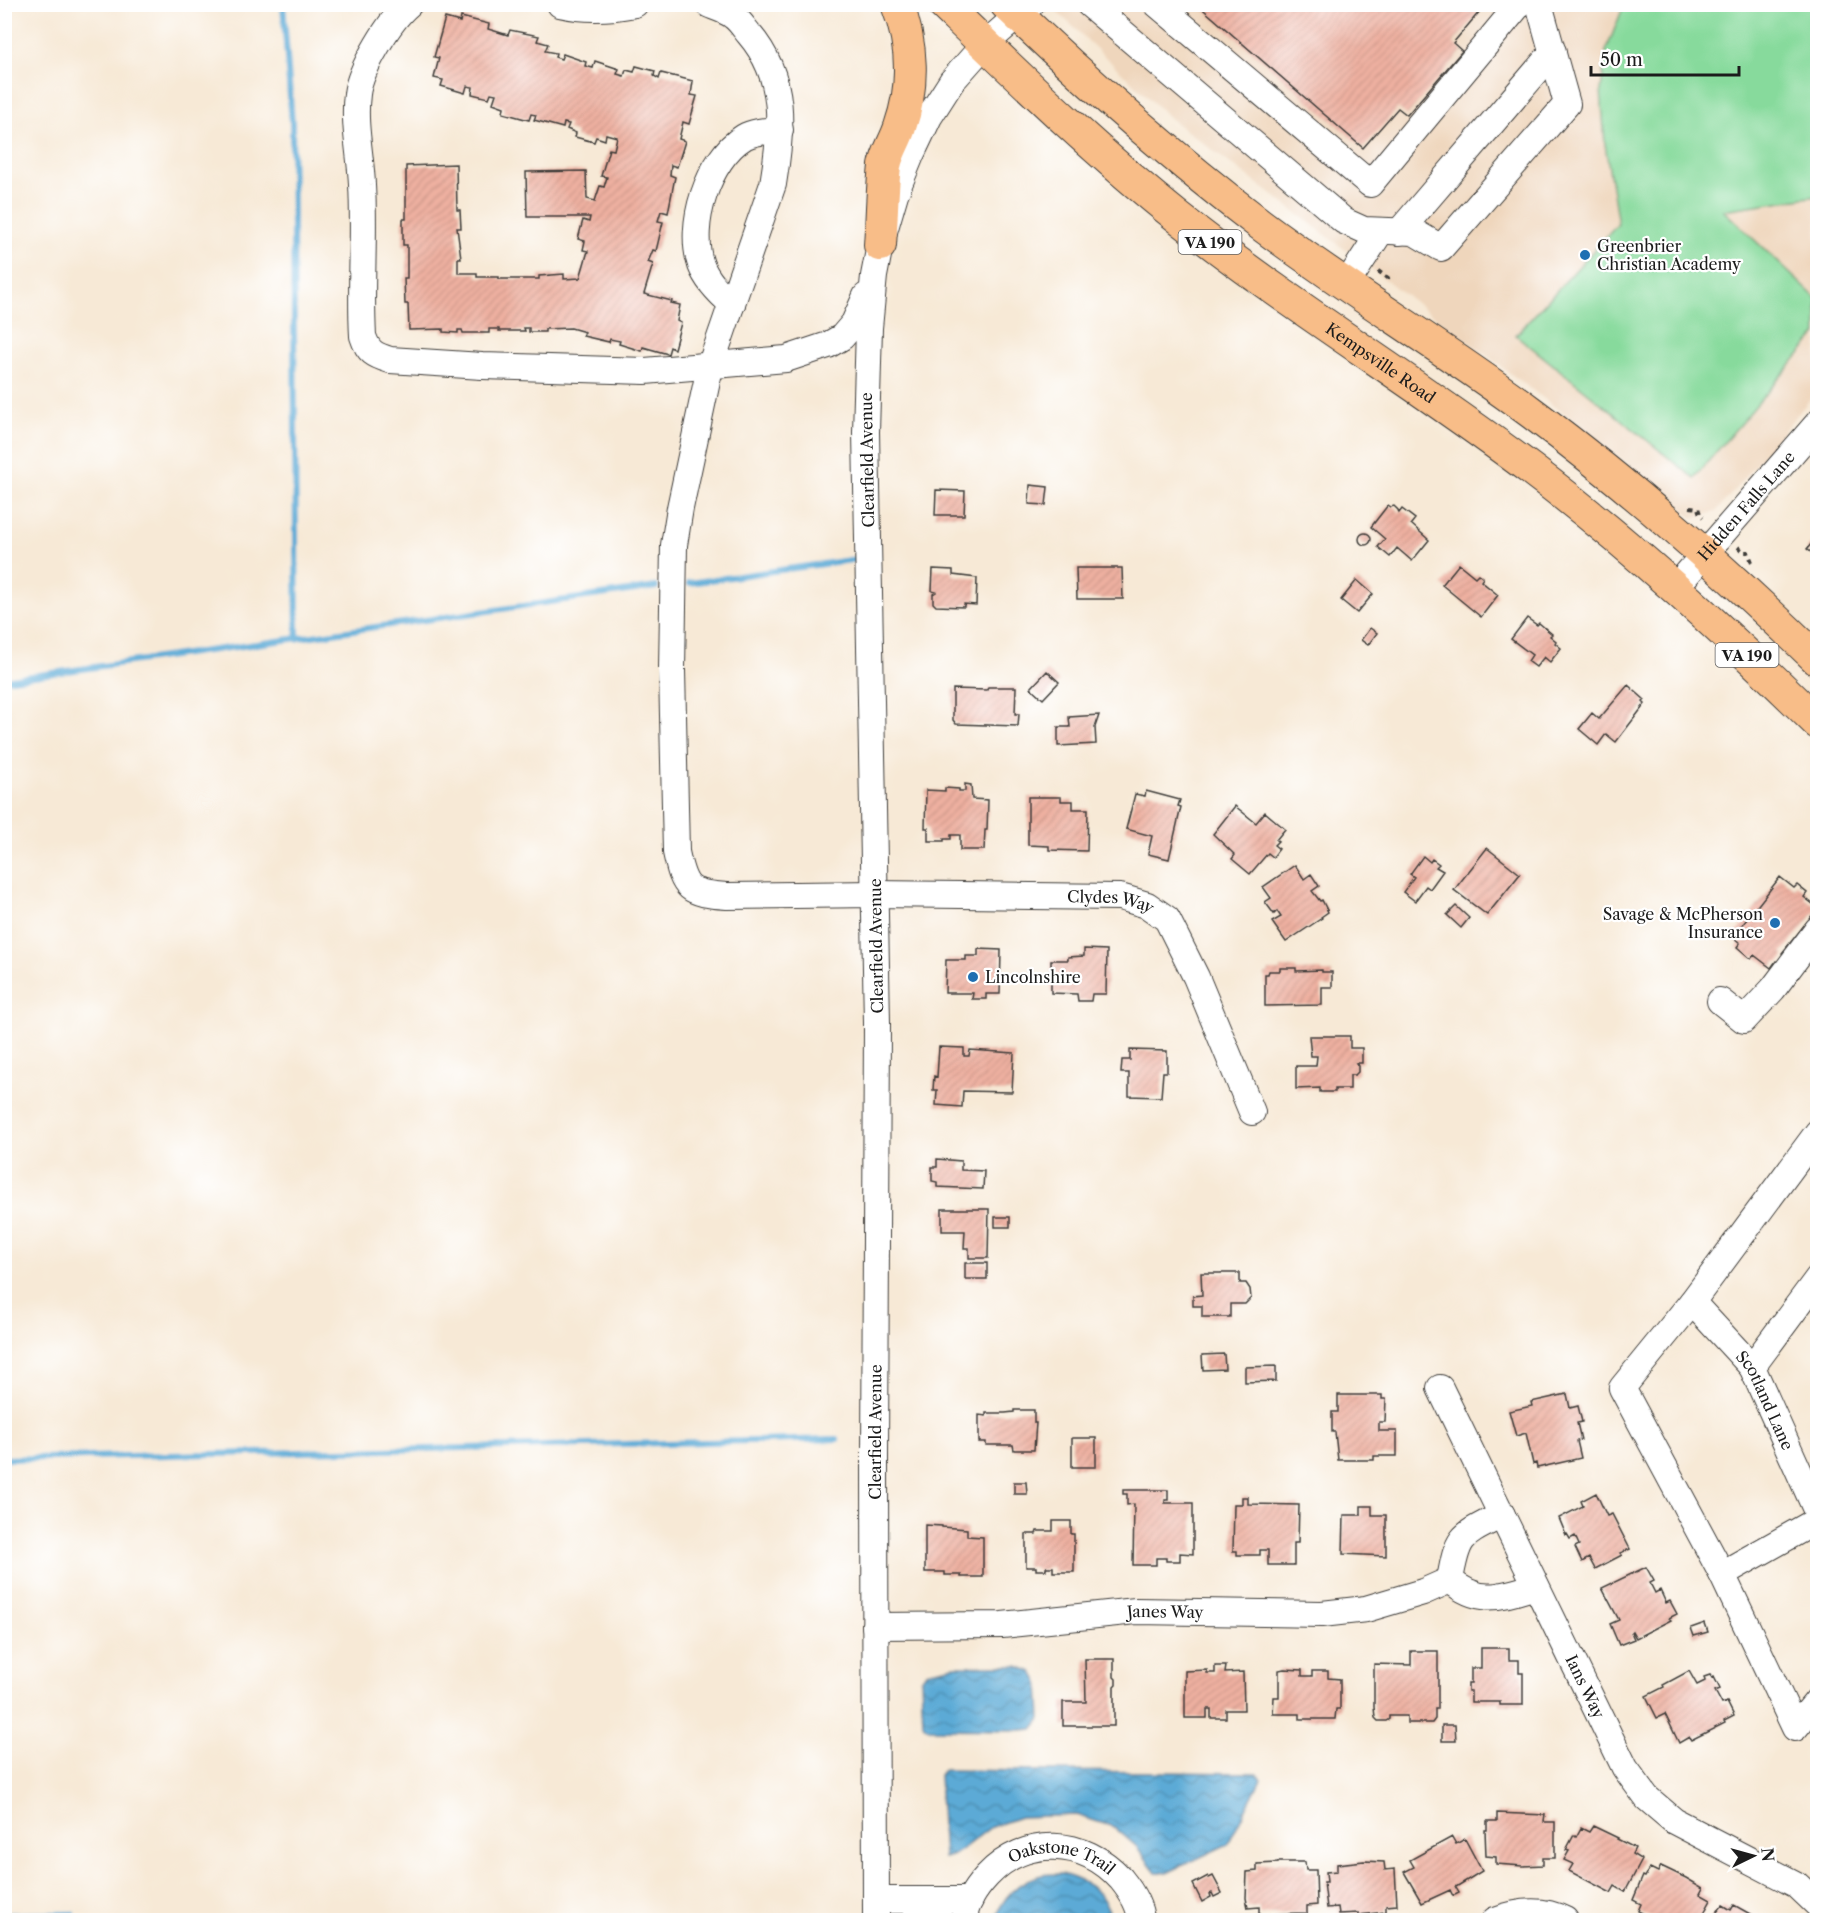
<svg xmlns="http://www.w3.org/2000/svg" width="1822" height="1925" font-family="'Libre Caslon Text',serif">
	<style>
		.built { fill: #efd6bc }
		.grass { fill: #87da9c; stroke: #527b5c; stroke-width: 1.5 }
		.water { fill: url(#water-waves); stroke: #3c6379; stroke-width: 1.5 }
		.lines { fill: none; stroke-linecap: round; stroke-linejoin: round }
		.stream { stroke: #5caad6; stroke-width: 6 }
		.building { fill: url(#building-hatch) }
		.minor-casing { stroke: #3d3b38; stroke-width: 28 }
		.major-casing { stroke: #3d3b38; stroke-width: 34 }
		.path { stroke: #3d3b38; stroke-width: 4; stroke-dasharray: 4.5 4.5; stroke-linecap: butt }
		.minor { stroke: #fff; stroke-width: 26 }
		.major { stroke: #f8bd88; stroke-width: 32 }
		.poi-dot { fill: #1f6fb2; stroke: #fff; stroke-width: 2 }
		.labels { text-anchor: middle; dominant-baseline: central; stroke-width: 4.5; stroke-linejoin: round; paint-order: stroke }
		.shield { fill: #fff; stroke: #606060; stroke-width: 1.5 }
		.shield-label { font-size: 15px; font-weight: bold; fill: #1c1c1c }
		.poi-label { font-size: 16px; fill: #1c1c1c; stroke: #fff; text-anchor: start }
		.street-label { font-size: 16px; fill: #1c1c1c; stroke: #fff }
	</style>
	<defs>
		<pattern id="water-waves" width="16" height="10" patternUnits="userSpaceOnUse" patternTransform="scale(1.5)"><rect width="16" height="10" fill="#5caad6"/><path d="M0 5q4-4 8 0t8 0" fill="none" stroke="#4b8aad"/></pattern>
		<pattern id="building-hatch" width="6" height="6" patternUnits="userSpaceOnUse" patternTransform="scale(1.5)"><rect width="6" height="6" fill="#eeb0a0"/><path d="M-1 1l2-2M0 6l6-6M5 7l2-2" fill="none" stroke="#cc9789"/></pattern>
	</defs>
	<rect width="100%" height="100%" fill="#fff"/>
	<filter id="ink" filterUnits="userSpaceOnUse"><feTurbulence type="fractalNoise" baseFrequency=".0167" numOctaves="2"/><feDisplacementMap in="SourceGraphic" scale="12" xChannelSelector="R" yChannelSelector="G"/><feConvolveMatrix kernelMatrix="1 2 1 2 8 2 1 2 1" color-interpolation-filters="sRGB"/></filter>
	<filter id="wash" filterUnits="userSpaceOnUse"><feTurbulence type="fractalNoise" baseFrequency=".008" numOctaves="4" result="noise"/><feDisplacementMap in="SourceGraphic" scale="24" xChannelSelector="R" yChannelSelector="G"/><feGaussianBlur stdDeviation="1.35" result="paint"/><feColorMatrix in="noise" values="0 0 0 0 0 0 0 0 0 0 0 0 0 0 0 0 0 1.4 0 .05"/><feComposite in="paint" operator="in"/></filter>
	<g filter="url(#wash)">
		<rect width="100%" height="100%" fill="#f7e9d6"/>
		<!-- built -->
		<path class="built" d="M1050,5H1817V391L1716,512L1693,518L1571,419L1171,119Z"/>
		<!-- grass -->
		<path class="grass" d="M1624,5H1817V196L1723,210L1817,299V334L1694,478L1516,335L1618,224L1605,144L1601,90L1606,51Z"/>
		<!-- water -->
		<path class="water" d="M954,1666H1018L1033,1672L1039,1683L1041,1719L1033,1729L1021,1730L929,1729L923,1724L921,1679L926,1672Z
			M943,1770L1256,1773L1261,1779L1228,1844L1167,1873L1156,1872L1137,1847L1114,1827L1076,1815L1020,1817L991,1827L954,1855L944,1858L939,1775Z
			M1062,1874C1089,1882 1105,1892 1112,1920H996C1000,1899 1020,1879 1042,1875C1048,1874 1056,1874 1062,1874Z"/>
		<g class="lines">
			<!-- stream -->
			<path class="stream" d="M283,4L292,123L297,639
				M689,583L858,559
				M4,680L656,587
				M4,1459L837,1439
				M4,1915L73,1914"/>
		</g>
		<g id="blocks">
			<!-- building -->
			<path class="building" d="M1197,4H1486L1453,43L1462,51L1407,115L1398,108L1363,148Z
				M461,17L489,24L488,29L508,35L510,30L539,36L537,41L548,44L545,51L556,53L555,57L561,59L563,54L586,62L585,66L593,68L595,61L619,69L617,74L624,76L626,70L634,72L636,66L655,71L654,76L659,79L661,73L693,81L691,95L697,96L689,124L683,122L679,139L685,141L677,167L671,165L670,175L675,177L668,213L661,211L658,221L663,222L656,251L653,250L648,262L653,264L644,294L672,301L671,303L680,305L677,321L681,323L674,349L670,347L668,354L643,347L642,351L619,344L620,341L610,339L609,342L583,336L585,332L571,328L545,329V332H529V328H524L525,331H499V329H489V333H463L462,330H458V333L443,332V329L409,330L408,304H405L404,278H407V245H403V219H406V166L456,164L457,210H460L461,228H457L461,258H458V273H477V277H499V279H539V276L564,274V279L580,278L588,251L583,250L585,241L578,239L583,220L589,222L590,217H527L526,172L586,171L587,199L595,201L600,186L604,187L607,177L601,176L609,149L614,150L617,137L606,134L605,140L596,137L594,142L575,137L576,133L567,129L569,124L564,123L563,128L534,120L536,115L531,114L529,120L503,113L504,107L493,103L496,94L491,93L489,98L472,94L473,87L467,86L465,93L441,86L443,80L434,78L439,58L434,57L445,18L460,22Z
				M1030,485L1048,487L1046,505L1029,504Z
				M936,490L965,491L964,515H935Z
				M1388,505L1391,507L1394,506L1398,510L1399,513L1402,509L1415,519L1411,524L1429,540L1412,561L1397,548L1390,557L1378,547L1385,539L1371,527Z
				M1359 539a6 6 0 1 1 12 0a6 6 0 1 1-12 0Z
				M1818,536V558L1807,549Z
				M1459,564L1475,577L1478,574L1483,578L1481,581L1498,595L1481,617L1442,585Z
				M1076,568H1122L1123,599H1077Z
				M933,569L953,570V575L977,578L976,605L964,604V607L936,606L933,603V594L936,592L932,591Z
				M1357,580L1373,594L1357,613L1341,600Z
				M1527,618L1537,625L1539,623L1552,634L1550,636L1556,641L1555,643L1561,648L1550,662L1544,657L1536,667L1528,661L1532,655L1511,639Z
				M1370,628L1377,633L1368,645L1361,640Z
				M1047,671L1059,682L1043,699L1031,688Z
				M1628,685L1645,700L1643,702L1645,704L1616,742L1606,734L1598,745L1579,729L1592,713L1599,719Z
				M988,687H1016L1015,714H1019L1018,726L956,724L953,720V689L987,690Z
				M1099,715L1095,727L1096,744L1058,746V727H1070L1069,717Z
				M965,784L971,785L972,799L988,800L987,830H985L984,850H960V835H951V839H944V841H928V828H925L926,790L945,791V788L959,789V791H965Z
				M1146,791L1180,800L1178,806L1181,807L1169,859L1148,854L1152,836L1126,829L1135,794L1145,796Z
				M1028,797H1061V801H1073V809H1088L1087,851L1049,850V846L1028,845Z
				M1235,806L1256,823L1265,812L1285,829L1276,840L1278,841L1274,845L1279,849L1273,857L1268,853L1250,874L1232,859L1235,855L1213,834Z
				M1487,848L1520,874L1487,915L1454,890Z
				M1423,856L1430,862L1432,859L1439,864L1436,867L1443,871L1430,889L1426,886L1415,901L1403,892L1414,877L1410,874Z
				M1295,865L1304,879L1311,874L1319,886L1312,891L1320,901L1322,900L1328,912L1321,917L1322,918L1286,942L1272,922L1281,917L1277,911L1274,914L1265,902L1271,898L1263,887Z
				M1780,877L1794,888L1797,885L1807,893L1804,897L1818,908L1782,953L1785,955L1779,963L1776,961L1771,968L1754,955L1751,959L1737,947L1740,943L1733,937Z
				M1456,906L1469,918L1461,928L1447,915Z
				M978,949L1001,950L1000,994H986V999H972L973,993H945L946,960H966V956H978Z
				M1084,949L1107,950L1106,994H1092L1091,1001H1078L1077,994L1051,993V960H1068V957L1084,956Z
				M1280,968H1296V971L1322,970V972H1332V987H1322V1005L1265,1006V974H1268L1269,971H1280Z
				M1309,1036H1350V1048H1362V1063H1356L1358,1066V1072L1355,1075H1350V1089H1335V1092H1320V1088L1296,1089V1066H1316L1317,1056H1311Z
				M939,1047L964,1048V1056H969L970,1050L1014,1053L1012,1092L963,1091L962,1107L936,1105L937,1090H933L934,1076L937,1077Z
				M1130,1050L1167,1051V1072H1163L1161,1097L1129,1096V1073H1121L1122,1060H1130Z
				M937,1159L961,1161V1170L984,1171L983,1189L937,1187V1182L932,1181V1167H937Z
				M942,1209H989L988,1258H969V1248H964L965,1231H942Z
				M995,1217H1010V1227H995Z
				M965,1263H987V1279H965Z
				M1201,1273H1240V1283H1246L1250,1289L1251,1298L1245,1304H1230V1317H1202V1306H1193V1296L1202,1295Z
				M1224,1354L1225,1369L1203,1370L1202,1355Z
				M1276,1366V1381L1245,1382V1367Z
				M1567,1394L1570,1408L1578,1406L1582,1422L1577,1423L1581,1440L1577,1441L1581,1458L1537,1468L1536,1463L1533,1464L1526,1433L1516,1436L1509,1411L1532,1406L1531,1402Z
				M1338,1395H1382V1399H1386L1385,1422H1379V1431H1397V1456H1374V1460H1338L1335,1432H1332V1412H1338Z
				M1014,1410H1034V1423H1036L1034,1450H1014L1013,1445H986V1442H979V1415L986,1416V1413H1005L1014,1412Z
				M1072,1438H1096V1467H1072Z
				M1014,1482H1026L1027,1494H1014Z
				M1123,1490H1168V1500H1165V1503H1193V1554L1180,1553V1561H1166V1558H1156V1565H1133L1134,1504L1127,1505V1494H1123Z
				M1596,1493L1607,1516L1612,1514L1630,1549L1620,1553L1622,1555L1595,1569L1589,1558L1582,1562L1575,1547L1579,1545L1575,1536L1570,1539L1567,1534L1566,1535L1559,1518L1583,1506L1581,1501Z
				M1242,1497H1248V1504L1299,1505L1298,1543H1294V1565H1268V1550H1260V1555H1237V1551H1233L1234,1504H1242Z
				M1361,1506H1372V1515H1386V1556L1343,1554L1344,1515H1361Z
				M1053,1521H1071V1534H1074V1572H1053V1567H1046V1570H1036V1567H1026V1534H1036L1037,1531H1053Z
				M925,1525L942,1526V1527L967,1529V1536L983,1537V1577H961V1575H945V1572H925Z
				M1646,1567L1654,1581L1650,1583L1655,1593L1660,1590L1666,1603L1670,1601L1677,1614L1669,1618L1671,1620L1636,1638L1632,1631L1631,1632L1634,1639L1619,1645L1610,1624L1619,1620L1602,1588Z
				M1705,1623L1708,1632L1694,1636L1691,1628Z
				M1481,1648H1509V1660H1519V1673H1523V1705H1500V1702H1471V1691H1468V1683H1471V1668H1481Z
				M1411,1651H1438V1709H1435V1719L1432,1723H1407V1716H1389V1719L1386,1721H1378L1375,1718L1374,1707V1664L1411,1665Z
				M1085,1659H1114V1677L1116,1679V1684L1114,1686V1726H1063V1702H1086Z
				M1215,1666H1226L1225,1673L1243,1672L1244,1710H1226V1718H1211V1709H1207V1718H1185V1671L1207,1670V1673H1215Z
				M1284,1669L1302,1670V1676H1312V1671H1328V1678L1340,1679V1709H1336L1335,1719H1300V1714H1273L1274,1697H1279V1670Z
				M1689,1671L1697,1685L1705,1681L1704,1677L1710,1675L1712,1678L1714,1677L1720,1689L1715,1691L1722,1704L1727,1702L1734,1716L1724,1721L1725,1723L1691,1740L1689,1737L1679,1743L1665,1714L1657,1718L1646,1696L1664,1687L1663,1685Z
				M1442,1725H1455L1456,1741H1442Z
				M1497,1813L1545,1815L1544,1822H1555V1858H1543V1865L1523,1866L1496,1864V1857L1486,1856L1485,1830H1487V1821H1497Z
				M1593,1826L1618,1838L1617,1839L1635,1848L1632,1854L1642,1860L1625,1892L1615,1886L1611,1893L1569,1871L1573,1864L1564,1860L1569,1851L1566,1850L1574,1835L1576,1837L1581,1828L1589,1832Z
				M1452,1837L1456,1844L1465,1839L1482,1871L1456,1887L1455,1886L1459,1893L1453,1896L1450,1890L1422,1903L1404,1872L1414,1867L1410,1860Z
				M1364,1861L1384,1862L1385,1870L1395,1869L1397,1905L1386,1906V1912L1359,1915V1913L1339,1914L1338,1907L1327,1908L1324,1882H1327L1326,1872L1337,1871V1864Z
				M1278,1862H1305L1306,1870H1316L1317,1905L1307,1906V1913L1259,1914V1907L1248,1908L1246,1898L1247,1872L1257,1871V1864L1278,1863Z
				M1661,1866L1686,1878L1703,1888L1700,1894L1711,1900L1700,1920H1656L1638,1911L1641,1904L1633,1900L1643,1876L1645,1877L1650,1868L1658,1872Z
				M1208,1876L1209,1878L1213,1876L1222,1893L1214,1897L1212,1893L1210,1894L1211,1897L1202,1902L1193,1884Z
				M1723,1905L1731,1910L1734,1905L1759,1919L1758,1920H1710Z"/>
		</g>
	</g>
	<g filter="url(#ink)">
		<use href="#blocks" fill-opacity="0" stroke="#3d3b38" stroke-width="1.5"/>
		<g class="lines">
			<!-- minor casing -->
			<g class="minor-casing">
				<g id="minor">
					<path d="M409,4C390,20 360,69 357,94C353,124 361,156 362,185C365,236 360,286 363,336C368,352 374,355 390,360L482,366L645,371L786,359L828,345L842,337L854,323L866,296"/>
					<path d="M560,4C586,10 609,9 635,4"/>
					<path id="s1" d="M708,4C716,8 727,11 733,16C739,20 744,28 749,34C787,78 782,130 773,184L710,367L680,508L674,545L672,670L676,852C684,890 688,893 727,896L875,894L1120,897L1147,905L1167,919L1196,977L1252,1112"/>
					<path d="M1089,4L1344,221L1364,230L1414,232L1441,248L1567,104L1539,4"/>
					<path d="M1157,4L1370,184L1517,7V4"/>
					<path d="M1399,232L1553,52"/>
					<path d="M1346,285L1381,231"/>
					<path d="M732,304C719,293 707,281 701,265C687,226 708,159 744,137C754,131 768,131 780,130"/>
					<path id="s2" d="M1674,589L1818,423"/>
					<path d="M1720,1001L1744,1020L1773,989L1818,929"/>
					<path d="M1818,1132L1692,1302L1622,1388L1722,1574L1795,1728L1818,1700"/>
					<path id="s3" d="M1692,1302L1752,1367L1818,1514"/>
					<path d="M1752,1367L1818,1278"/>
					<path id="s4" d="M1440,1388L1625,1768L1647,1798L1674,1821L1797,1885L1818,1905"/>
					<path d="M1502,1515C1461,1536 1458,1534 1450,1580C1480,1606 1502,1596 1536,1586"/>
					<path d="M1722,1574L1818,1520"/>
					<path id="s5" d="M875,1626L1002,1625L1136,1611L1322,1614L1366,1609L1423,1592L1450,1580"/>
					<path d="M876,1900H970"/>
					<path id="s6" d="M876,1920L875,1457L877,1023L866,432L869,328L874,276L880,245L895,194L911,155L929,117L952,81L984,45L1031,4"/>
					<path id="s7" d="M964,1920C965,1904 976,1888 987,1876C1025,1835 1084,1838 1121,1879C1130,1890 1140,1906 1141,1920"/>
					<path d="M1495,1920C1518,1911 1542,1908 1565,1920"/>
				</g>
			</g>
			<!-- major casing -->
			<g class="major-casing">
				<g id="major">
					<path id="s8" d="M943,4C1020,78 1096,152 1179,218C1293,308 1417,383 1532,470C1633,546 1727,634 1818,723"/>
					<path d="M1006,4C1087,82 1171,156 1260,224C1348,290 1443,347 1532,413C1633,488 1727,572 1818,660"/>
					<path d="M880,245C882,219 882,192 885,166C887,153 896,140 900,127C914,87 913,44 897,4"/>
				</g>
			</g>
			<!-- path -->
			<path class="path" d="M1378,271L1388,278L1389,283
				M1690,507L1698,508L1700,514L1703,517
				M1738,547L1744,552H1748L1752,562"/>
			<!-- minor -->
			<use href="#minor" class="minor"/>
			<!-- major -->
			<use href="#major" class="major"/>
		</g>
	</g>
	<!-- markers -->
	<g class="poi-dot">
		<circle cx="1585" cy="255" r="6"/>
		<circle cx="1775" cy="923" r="6"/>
		<circle cx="973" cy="977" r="6"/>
	</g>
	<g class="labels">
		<!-- shield labels -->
		<g class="shield">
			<rect x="1178.5" y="230" width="63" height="24" rx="4.5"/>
			<rect x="1715.5" y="643" width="63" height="24" rx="4.5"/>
		</g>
		<g class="shield-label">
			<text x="1210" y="242">VA 190</text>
			<text x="1747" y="655">VA 190</text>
		</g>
		<!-- poi labels -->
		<g class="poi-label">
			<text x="1597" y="246">Greenbrier<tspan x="1597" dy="18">Christian Academy</tspan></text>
			<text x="1763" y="914" text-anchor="end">Savage &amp; McPherson<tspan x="1763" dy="18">Insurance</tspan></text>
			<text x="985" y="977">Lincolnshire</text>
		</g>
		<!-- street labels -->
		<g class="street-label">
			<text stroke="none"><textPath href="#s8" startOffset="567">Kempsville Road</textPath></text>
			<text transform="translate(867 460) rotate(-91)">Clearfield Avenue</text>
			<text stroke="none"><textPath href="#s2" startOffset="110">Hidden Falls Lane</textPath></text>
			<text stroke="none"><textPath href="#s1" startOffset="1353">Clydes Way</textPath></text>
			<text transform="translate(876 946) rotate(-91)">Clearfield Avenue</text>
			<text stroke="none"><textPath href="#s3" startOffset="124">Scotland Lane</textPath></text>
			<text stroke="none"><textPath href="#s6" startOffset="488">Clearfield Avenue</textPath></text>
			<text stroke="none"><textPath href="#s5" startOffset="291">Janes Way</textPath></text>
			<text stroke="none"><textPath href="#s4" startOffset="332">Ians Way</textPath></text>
			<text stroke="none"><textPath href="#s7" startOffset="135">Oakstone Trail</textPath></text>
		</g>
	</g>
	<!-- margin -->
	<rect width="1822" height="1925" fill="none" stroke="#fff" stroke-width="24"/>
	<!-- north arrow -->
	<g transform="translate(1753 1856) rotate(85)" stroke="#ffffff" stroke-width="4.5" paint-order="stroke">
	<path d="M0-4.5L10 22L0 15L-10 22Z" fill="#1c1c1c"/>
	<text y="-9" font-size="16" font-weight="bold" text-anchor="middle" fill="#1c1c1c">N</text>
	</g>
	<!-- scale -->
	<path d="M1591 66v9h148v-9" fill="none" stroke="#1c1c1c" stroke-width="3"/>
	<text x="1600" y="66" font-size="18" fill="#1c1c1c" stroke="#ffffff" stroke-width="4.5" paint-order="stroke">50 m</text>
</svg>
